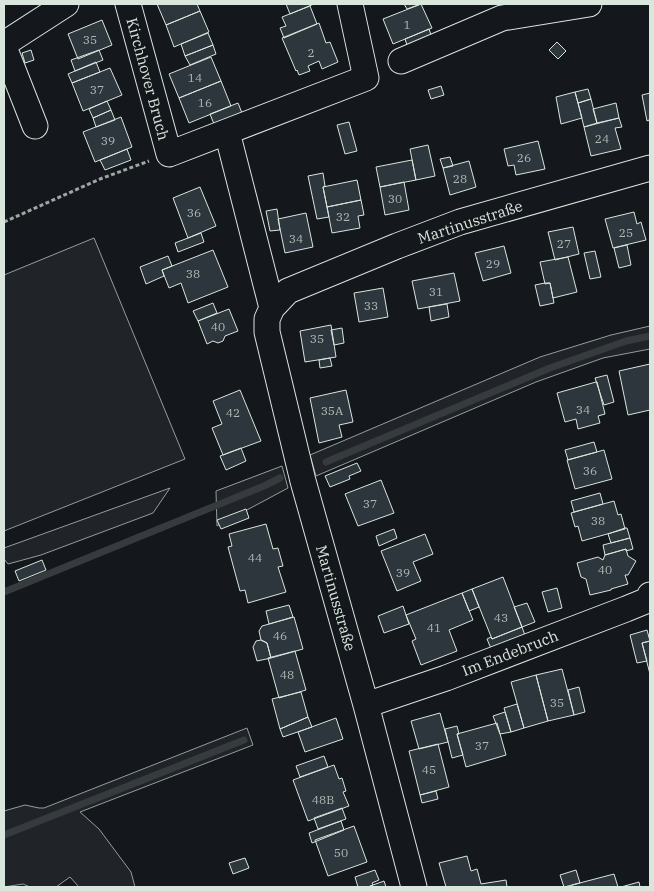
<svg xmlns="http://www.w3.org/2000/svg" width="654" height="891" font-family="'IBM Plex Serif',serif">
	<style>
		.green { fill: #202428; stroke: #939e99 }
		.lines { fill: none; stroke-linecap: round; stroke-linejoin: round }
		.stream { stroke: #363b3e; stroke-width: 7 }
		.building { fill: #2c363c; stroke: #d8e6dc }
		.minor-casing { stroke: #d8e6dc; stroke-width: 27 }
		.path { stroke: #9da8a2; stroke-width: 3; stroke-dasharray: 4 2.5; stroke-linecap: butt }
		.minor { stroke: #14181c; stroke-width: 25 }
		.labels { text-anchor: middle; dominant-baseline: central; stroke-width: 4; stroke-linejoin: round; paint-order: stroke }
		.number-label { font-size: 12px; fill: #adbab4 }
		.street-label { font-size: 15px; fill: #d8e6dc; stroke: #14181c }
	</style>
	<rect width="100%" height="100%" fill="#14181c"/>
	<!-- green -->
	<path class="green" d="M94,238L185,459L4,531V275Z
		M650,326V349L603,358L536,382L316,476L310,455L540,357L611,335Z
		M282,466L288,488L217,526L216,491Z
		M170,488L153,513L41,555L8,564L4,559V548Z
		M247,728L253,745L80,812L99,829L131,872L135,887H79L70,877L56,887H30L23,884L4,887V811L25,805L39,808H44Z"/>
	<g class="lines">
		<!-- stream -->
		<path class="stream" d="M326,462L550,368L626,341L650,336
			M4,592L264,486L280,478
			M4,835L244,740"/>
	</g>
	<!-- building -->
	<path class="building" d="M157,4H197L200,11L166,25Z
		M286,4H314L290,14Z
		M404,4H421L407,9Z
		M421,4L432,28L393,44L383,19Z
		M310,6L317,24L284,38L280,28L286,26L282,17Z
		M200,11L209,32L174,47L166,25Z
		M102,20L112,45L78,59L68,34Z
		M319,23L326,43L330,42L338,62L322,69L319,61L308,66L310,71L299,75L297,70L296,71L282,38Z
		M429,29L432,38L408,48L405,39Z
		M208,33L213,45L185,56L181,44Z
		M557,42L566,51L558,59L549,50Z
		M213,45L216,54L190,65L185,56Z
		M31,50L34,60L25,63L22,53Z
		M99,50L103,60L75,71L71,60Z
		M211,57L221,81L179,98L169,74Z
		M96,62L100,72L72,83L68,74Z
		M110,68L122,95L83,111L72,83Z
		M221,81L231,106L189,123L179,98Z
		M441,86L444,95L431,99L428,90Z
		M588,89L591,99L578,103L575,92Z
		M575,92L582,118L561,124L556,97Z
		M650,93V124L649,120L647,121L642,95Z
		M591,99L597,123L584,127L578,103Z
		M107,101L111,110L93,118L89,109Z
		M238,103L242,113L214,124L210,114Z
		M616,103L619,118L597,123L593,109Z
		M111,110L115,120L96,127L93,118Z
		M121,117L132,147L95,162L83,132Z
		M619,118L622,127L615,128L621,149L591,156L584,127Z
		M349,122L357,151L345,154L337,125Z
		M538,141L545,169L516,175L514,165L508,166L504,149Z
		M428,145L435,176L416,180L410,149Z
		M127,149L131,160L105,170L100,160Z
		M450,157L453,166L443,168L440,159Z
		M412,160L416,180L380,187L376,167Z
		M469,161L476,187L450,195L443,168Z
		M323,173L325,186L323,187L329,217L317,219L308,176Z
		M357,180L361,200L327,207L323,187Z
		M404,182L409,210L385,215L380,187Z
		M200,187L216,226L188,238L173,198Z
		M361,200L364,215L358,216L360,228L332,233L327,207Z
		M277,209L280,230L270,231L266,211Z
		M634,212L637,224L641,222L646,240L613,248L605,219Z
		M306,213L313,247L285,253L278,219Z
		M573,227L579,254L555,260L548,232Z
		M201,233L204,242L178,252L175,243Z
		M627,245L631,265L619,268L614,248Z
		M504,246L511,273L483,281L475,253Z
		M213,250L228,287L188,303L181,283L169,288L162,270Z
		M595,251L601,277L590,279L584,253Z
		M168,256L172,266L162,270L164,276L146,284L140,267Z
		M568,257L577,292L553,298L550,283L545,284L540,262Z
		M454,273L460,301L418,309L412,281Z
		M545,283H550L554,303L540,306L535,285Z
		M383,288L388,317L359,322L354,293Z
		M213,303L217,313L198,321L193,311Z
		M447,304L449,317L431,321L429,307Z
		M229,309L238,331L225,336L223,341L218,343L213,341L207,344L198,321Z
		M331,325L336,357L305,362L300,331Z
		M342,328L344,343L334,345L331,330Z
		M330,358L332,366L320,368L319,360Z
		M650,364V410L628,415L619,371Z
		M607,375L614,402L604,405L595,378Z
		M596,382H597L605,414L598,416L600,423L578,429L576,419L565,422L557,393Z
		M240,390L261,441L223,455L212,428L222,424L213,401Z
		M346,390L353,422L339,425L342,437L319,443L310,398Z
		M594,442L597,452L568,460L565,450Z
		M241,448L246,461L226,470L220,456Z
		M604,450L612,479L575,489L567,460Z
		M357,463L361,471L349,476L350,479L330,487L325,476Z
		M381,480L394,513L358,526L345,494Z
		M600,493L603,504L574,512L571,501Z
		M614,501L618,515L621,514L625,529L582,541L578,526L575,527L571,513Z
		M246,509L249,518L221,529L217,520Z
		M266,524L273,549L278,548L283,566L278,567L286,592L248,603L245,590L240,591L228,547L232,546L229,534Z
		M625,528H627L630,538L611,543L608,534Z
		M394,529L397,538L379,546L376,536Z
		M425,534L433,554L413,562L421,581L397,591L381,551Z
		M630,538L633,549L626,551V549L605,555L603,545Z
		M626,549L628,556L636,561L628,575H625L628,584L611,589V590L590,595L586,579L581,577L577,563L598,557L603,560L605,555Z
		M42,560L46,570L19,581L15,571Z
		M503,577L522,627L492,639L472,589Z
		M557,588L562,608L548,612L542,592Z
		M472,589L479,607L469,611L462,593Z
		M462,593L473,620L449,630L457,651L421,665L412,641L416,639L406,615Z
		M527,603L535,622L522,627L514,607Z
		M289,605L293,617L269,624L266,611Z
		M403,606L409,624L384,633L378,616Z
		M294,617L303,649L271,658L267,643L261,640L259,631L262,626Z
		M522,627L526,638L492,651L487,639L491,637L492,639Z
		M647,630L650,641L642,643L647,661L637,663L630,635Z
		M261,640L267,643L271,658L257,661L253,647L256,641Z
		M650,641V674L642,643Z
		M295,651L306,690L279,698L268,658Z
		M562,669L574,715L548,721L536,675Z
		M536,675L548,721L524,728L511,682Z
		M579,687L585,712L574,715L568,690Z
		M301,692L308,717L280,729L272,699Z
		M517,704L524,728L511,732L504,708Z
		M505,712L511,732L500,734L493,716Z
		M440,713L448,742L419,749L411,721Z
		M308,717L312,727L283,737L280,729Z
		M336,718L343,739L305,752L298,732Z
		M497,723L506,755L466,767L457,734Z
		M457,726L459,734H457L463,755L452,758L445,729Z
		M438,744L449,787L420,795L409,751Z
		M324,756L328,767L300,777L296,766Z
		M334,765L339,779L342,778L346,791L343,792L349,806L308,821L293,780Z
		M436,791L438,799L422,803L420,795Z
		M342,808L346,819L318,829L314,818Z
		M341,821L344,830L312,843L309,833Z
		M354,826L367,862L328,876L315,840Z
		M467,856L471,871L477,869L481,884L506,880L507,887H446L439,863Z
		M245,858L249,868L233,874L229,863Z
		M375,870L379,880L372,883L373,885L368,887H358L355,877Z
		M576,870L580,883L564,887L560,875Z
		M614,874L618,887H572V885Z
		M384,881L386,887H368L373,885Z
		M639,882L640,887H621Z"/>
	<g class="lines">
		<!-- minor casing -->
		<g class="minor-casing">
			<path id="minor" d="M128,4L169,154L366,78L350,4
				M4,44L66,4
				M4,47L35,126
				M401,61L502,18L589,4
				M227,132L272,308L267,319V332L303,481L366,705L414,887
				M272,308L288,291L397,246L460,222L650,168
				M366,705L446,678L626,609L648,600L650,595"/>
		</g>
		<!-- path -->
		<path class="path" d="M4,222L100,179L149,161"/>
		<!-- minor -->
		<use href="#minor" class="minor"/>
	</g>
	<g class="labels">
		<!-- number labels -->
		<g class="number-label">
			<text x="407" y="24">1</text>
			<text x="90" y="39">35</text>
			<text x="311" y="52">2</text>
			<text x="195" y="77">14</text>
			<text x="97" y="89">37</text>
			<text x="205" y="102">16</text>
			<text x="602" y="138">24</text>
			<text x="108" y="140">39</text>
			<text x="524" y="157">26</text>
			<text x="460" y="178">28</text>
			<text x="395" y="198">30</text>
			<text x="194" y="212">36</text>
			<text x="343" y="216">32</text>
			<text x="626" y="232">25</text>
			<text x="296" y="238">34</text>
			<text x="564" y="243">27</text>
			<text x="493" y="263">29</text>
			<text x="193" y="273">38</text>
			<text x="436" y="291">31</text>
			<text x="371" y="305">33</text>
			<text x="218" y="326">40</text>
			<text x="317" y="338">35</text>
			<text x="583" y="409">34</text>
			<text x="332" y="410">35A</text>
			<text x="233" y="412">42</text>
			<text x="590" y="470">36</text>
			<text x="370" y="503">37</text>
			<text x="598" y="520">38</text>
			<text x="255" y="557">44</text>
			<text x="605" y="569">40</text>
			<text x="403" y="572">39</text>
			<text x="501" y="617">43</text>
			<text x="434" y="627">41</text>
			<text x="280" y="635">46</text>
			<text x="287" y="674">48</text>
			<text x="557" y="702">35</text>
			<text x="482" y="745">37</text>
			<text x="429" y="769">45</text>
			<text x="323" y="799">48B</text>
			<text x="341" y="852">50</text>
		</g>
		<!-- street labels -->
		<g class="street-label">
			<text transform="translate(148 79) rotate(75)">Kirchhover Bruch</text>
			<text transform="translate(470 222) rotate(-18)">Martinusstraße</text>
			<text transform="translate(336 598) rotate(74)">Martinusstraße</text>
			<text transform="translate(510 653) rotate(-21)">Im Endebruch</text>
		</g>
	</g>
	<!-- border -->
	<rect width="654" height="891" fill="none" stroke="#d8e6dc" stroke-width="10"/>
</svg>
